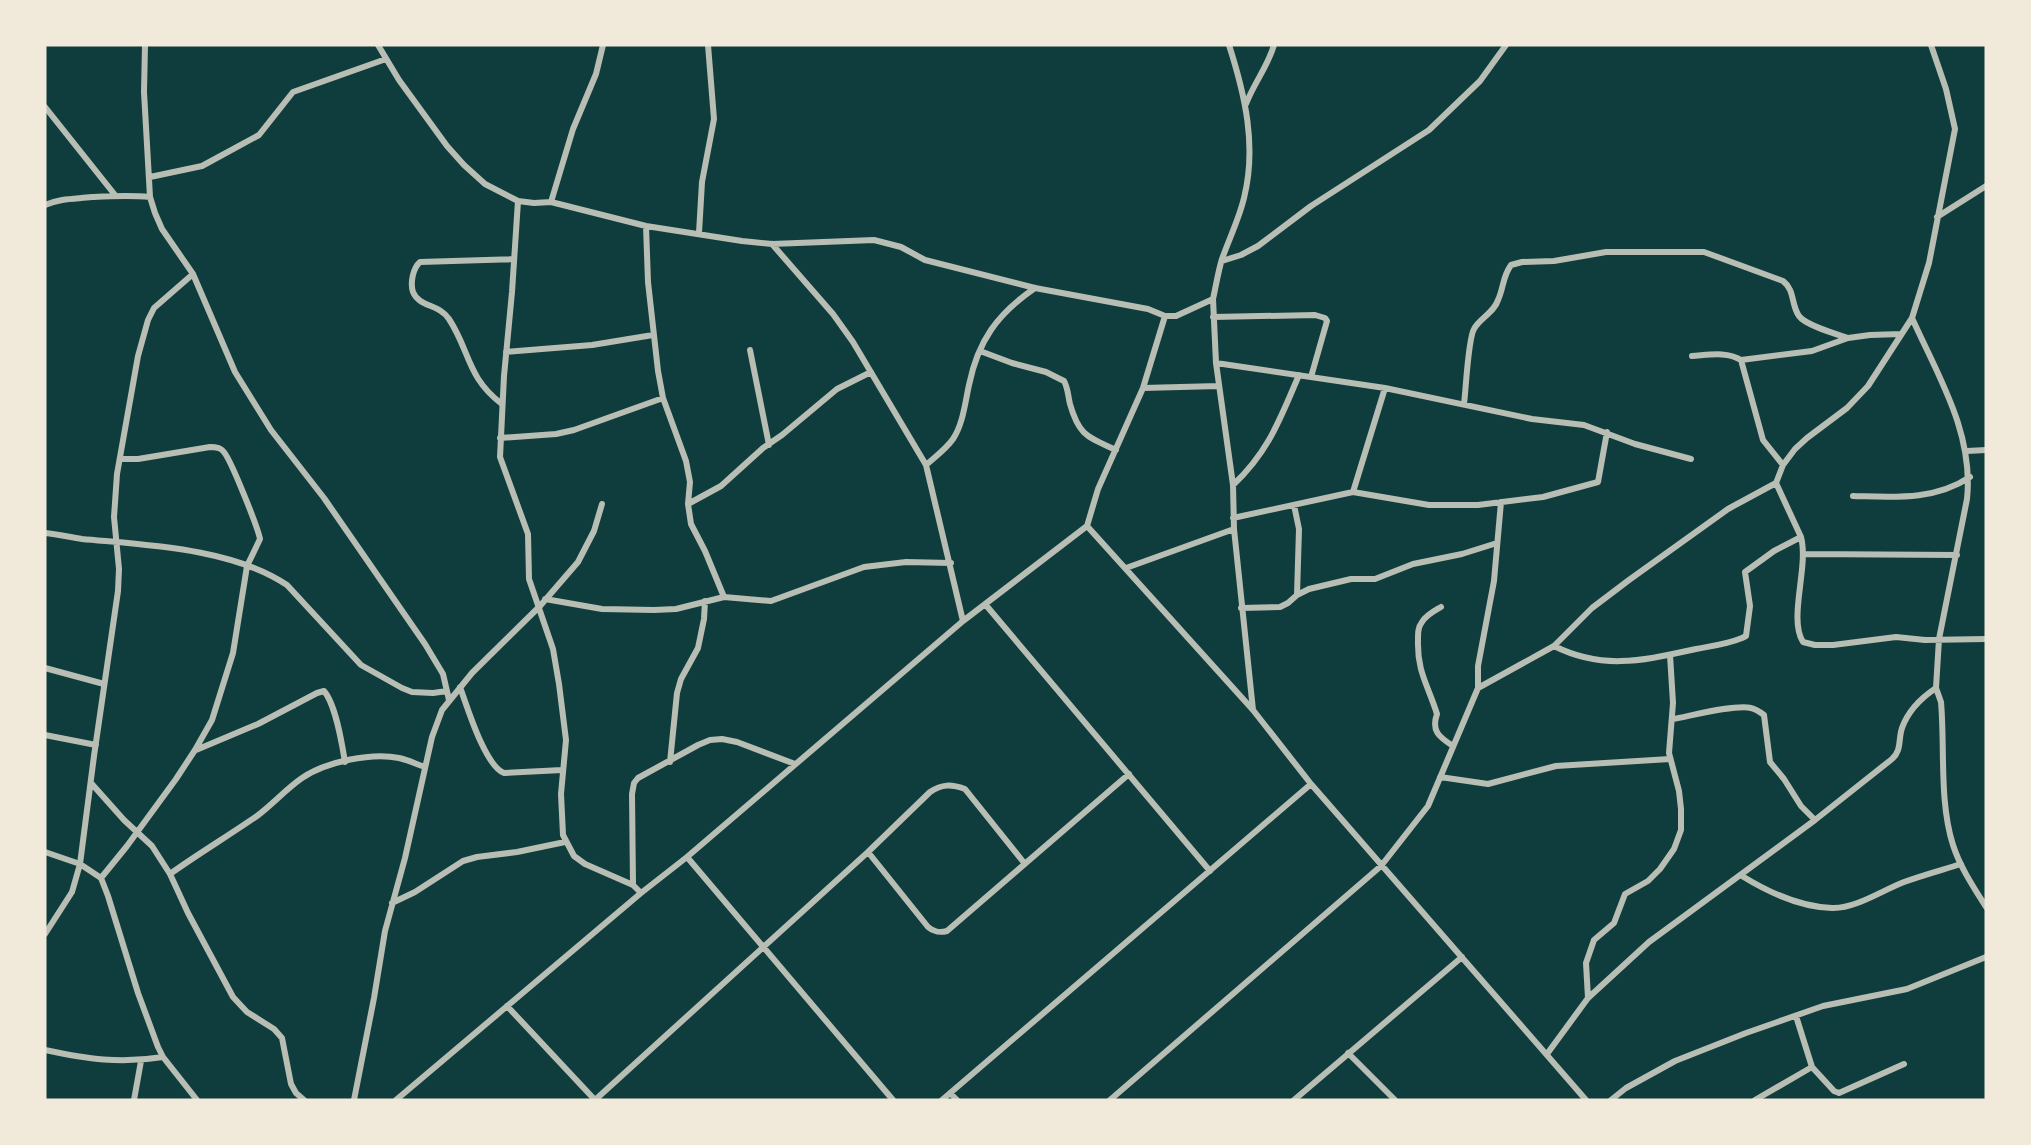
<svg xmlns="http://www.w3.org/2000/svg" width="2031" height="1145" font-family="'Asap Condensed',sans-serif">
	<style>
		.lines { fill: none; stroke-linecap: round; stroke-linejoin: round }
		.minor { stroke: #b8beb3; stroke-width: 6 }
	</style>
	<rect width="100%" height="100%" fill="#0f3d3e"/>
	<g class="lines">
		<!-- minor -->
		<path class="minor" d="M145,45L144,92L150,197L155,213L162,229L193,274L235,372L271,430L324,498L425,644L443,674L449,700
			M378,45L399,80L447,146L464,165L485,184L518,201L534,203L551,202L646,226L742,241L772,244L874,240L901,247L925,260L1035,288L1148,309L1165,316
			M1246,104C1254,83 1268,66 1274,45
			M45,107L115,195
			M150,177L202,166L259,135L293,92L386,59
			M518,201L512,292L504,376L500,457L528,534L529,579L553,649L559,684L566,740L561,794L563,835L574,856L585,864L633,885L641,893
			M551,202L573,129L596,74L603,45
			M45,205C61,198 75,199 92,197C112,196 130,195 150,197
			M1937,217L1986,186
			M646,226L648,282L658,371L663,398L686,461L690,482L688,504L691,524L705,551L724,597
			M699,233L702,182L714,119L708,45
			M772,244L833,314L853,342L926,465L963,621
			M1222,261L1241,255L1258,246L1311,206L1429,130L1480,81L1506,45
			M1213,299L1216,363L1233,485L1234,529L1253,710
			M1213,317L1315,315L1325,318L1327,321L1311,377
			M750,350L769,445
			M980,351L1012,363L1046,372L1064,381C1068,388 1068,396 1070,404C1079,436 1088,437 1116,450
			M506,352L592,345L653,335
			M1692,356C1708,355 1727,351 1741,360
			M1216,363L1385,388L1532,419L1584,425L1635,444L1691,459
			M1143,388L1218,386
			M502,404C467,378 470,351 449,319C439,304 419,307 413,292C410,283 413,268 420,262L514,259
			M1464,404C1466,389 1468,339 1474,329C1480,318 1494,313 1498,300C1504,287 1502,278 1511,265L1522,262L1554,261L1606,252H1704L1783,281C1795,290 1791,305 1799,316C1805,325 1836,334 1848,338
			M500,438L556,434L574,430L663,398
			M1967,451L1986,450
			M926,465C935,457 946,449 953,439C963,424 965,403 969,385C978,341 997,314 1035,288
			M1783,465L1763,440L1741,360L1812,351L1848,338L1870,335L1901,334
			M1776,483L1801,537
			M1233,485C1269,451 1280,419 1299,375
			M1353,492L1429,505H1478L1543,497L1598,482L1607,432
			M1853,496C1893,497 1934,501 1970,477
			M688,504L721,486L763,448L782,435L837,389L871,372
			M1294,505L1299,529L1297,595
			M1233,518L1353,492L1385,388
			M1087,526L1253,710L1311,784L1586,1100
			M1087,526L1098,489L1143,388L1165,316H1176L1213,299C1216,286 1218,272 1222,259C1229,239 1239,219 1244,198C1257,146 1245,95 1229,45
			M45,533C57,534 69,537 82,539C146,545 232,548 287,585L361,665L402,688L412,692L433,693L447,691
			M1804,554L1957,555
			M1126,568L1234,529
			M545,599L602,609L654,610L676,609L724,597L771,601L864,567L906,562L951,563
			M985,604L1210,871
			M1441,607C1434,611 1426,615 1422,622C1418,627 1418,633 1418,640C1417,672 1428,685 1437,714C1431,731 1439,737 1453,746
			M1241,608L1280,607L1288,603L1297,595L1309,589L1351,579H1375L1413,564L1462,554L1497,543
			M1554,646C1604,671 1645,660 1696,649C1712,646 1728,644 1742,638L1746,636L1750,606L1745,572L1774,551L1801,537C1809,567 1788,618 1803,642L1815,645H1833L1896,637L1925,640L1986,639
			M45,668L104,684
			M460,687C467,706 485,766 504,773L562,770
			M1478,688V666L1494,581L1501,502
			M1936,688L1941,702C1945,748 1939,801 1953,845C1960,867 1974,888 1986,907
			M1673,719C1690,716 1736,704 1751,708C1756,709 1760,712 1764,715L1770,762L1784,779L1801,806L1815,820
			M45,735L96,745
			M196,750L258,724L317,693L324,691C336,705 342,744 345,762
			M670,762L677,693L681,679L698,648L704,619L705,601
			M1440,777L1488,784L1556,766L1670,759
			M91,783L124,820L152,846L170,874L188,913L233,997L247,1012L274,1029L282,1038L291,1084L296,1093L304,1100
			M45,852L80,864L101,878L108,896L138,993L158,1047L163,1057L197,1100
			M868,852L928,927C934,932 939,933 947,931L1129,774
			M687,857L893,1100
			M170,874C198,854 228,836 257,816C273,804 286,789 302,778C325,762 372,752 399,758C408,760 416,764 425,767
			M1742,876C1768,892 1800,907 1832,908C1855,909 1883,890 1904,882C1923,875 1942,870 1961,864
			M101,878L127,846L176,779L195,750L212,720L233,653L247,566L260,539C258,528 230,457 223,451C220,447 214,447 210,447L138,459H120
			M633,885L632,794L634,783L638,778L698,745L710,740L722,739L737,742L795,764
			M392,903L415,892L463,861L477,857L517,852L565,842
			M45,934L72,892L80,864L94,756L118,591L119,569L114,517L117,474L138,356L148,320L154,308L193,274
			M1588,998L1586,963L1594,940L1614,923L1625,894L1648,881L1660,869L1674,849L1681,830V809L1679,791L1669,753L1673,703L1670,655
			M507,1006L595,1100
			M45,1050C87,1059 120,1064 163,1057
			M1348,1053L1395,1100
			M1547,1054L1588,998L1649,942L1815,820L1892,759C1902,750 1898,740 1902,728C1908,711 1921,698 1936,688L1939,639L1967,499C1974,433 1938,376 1912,318
			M1812,1067L1834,1091L1839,1093L1904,1064
			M950,1093L957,1100
			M134,1100L141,1061
			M354,1100L374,998L385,931L405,858L432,737L442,710L472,673L540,606L578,562L594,531L602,504
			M396,1100L641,893L687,857L963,621L1087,526
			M595,1100L868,852L930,792C942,784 951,784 965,789L1025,864
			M942,1100L1311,784
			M1110,1100L1381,866L1428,806L1478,688L1554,646L1592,608L1629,580L1728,509L1776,483L1783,465L1795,449L1807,438L1847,408L1868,386L1912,318L1929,263L1955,129L1946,89L1931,45
			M1294,1100L1462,957
			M1611,1100L1626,1088L1675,1061L1746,1033L1823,1006L1907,989L1986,957
			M1755,1100L1812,1067L1796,1016"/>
	</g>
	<!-- border -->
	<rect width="2031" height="1145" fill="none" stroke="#f1e9da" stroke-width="93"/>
</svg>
